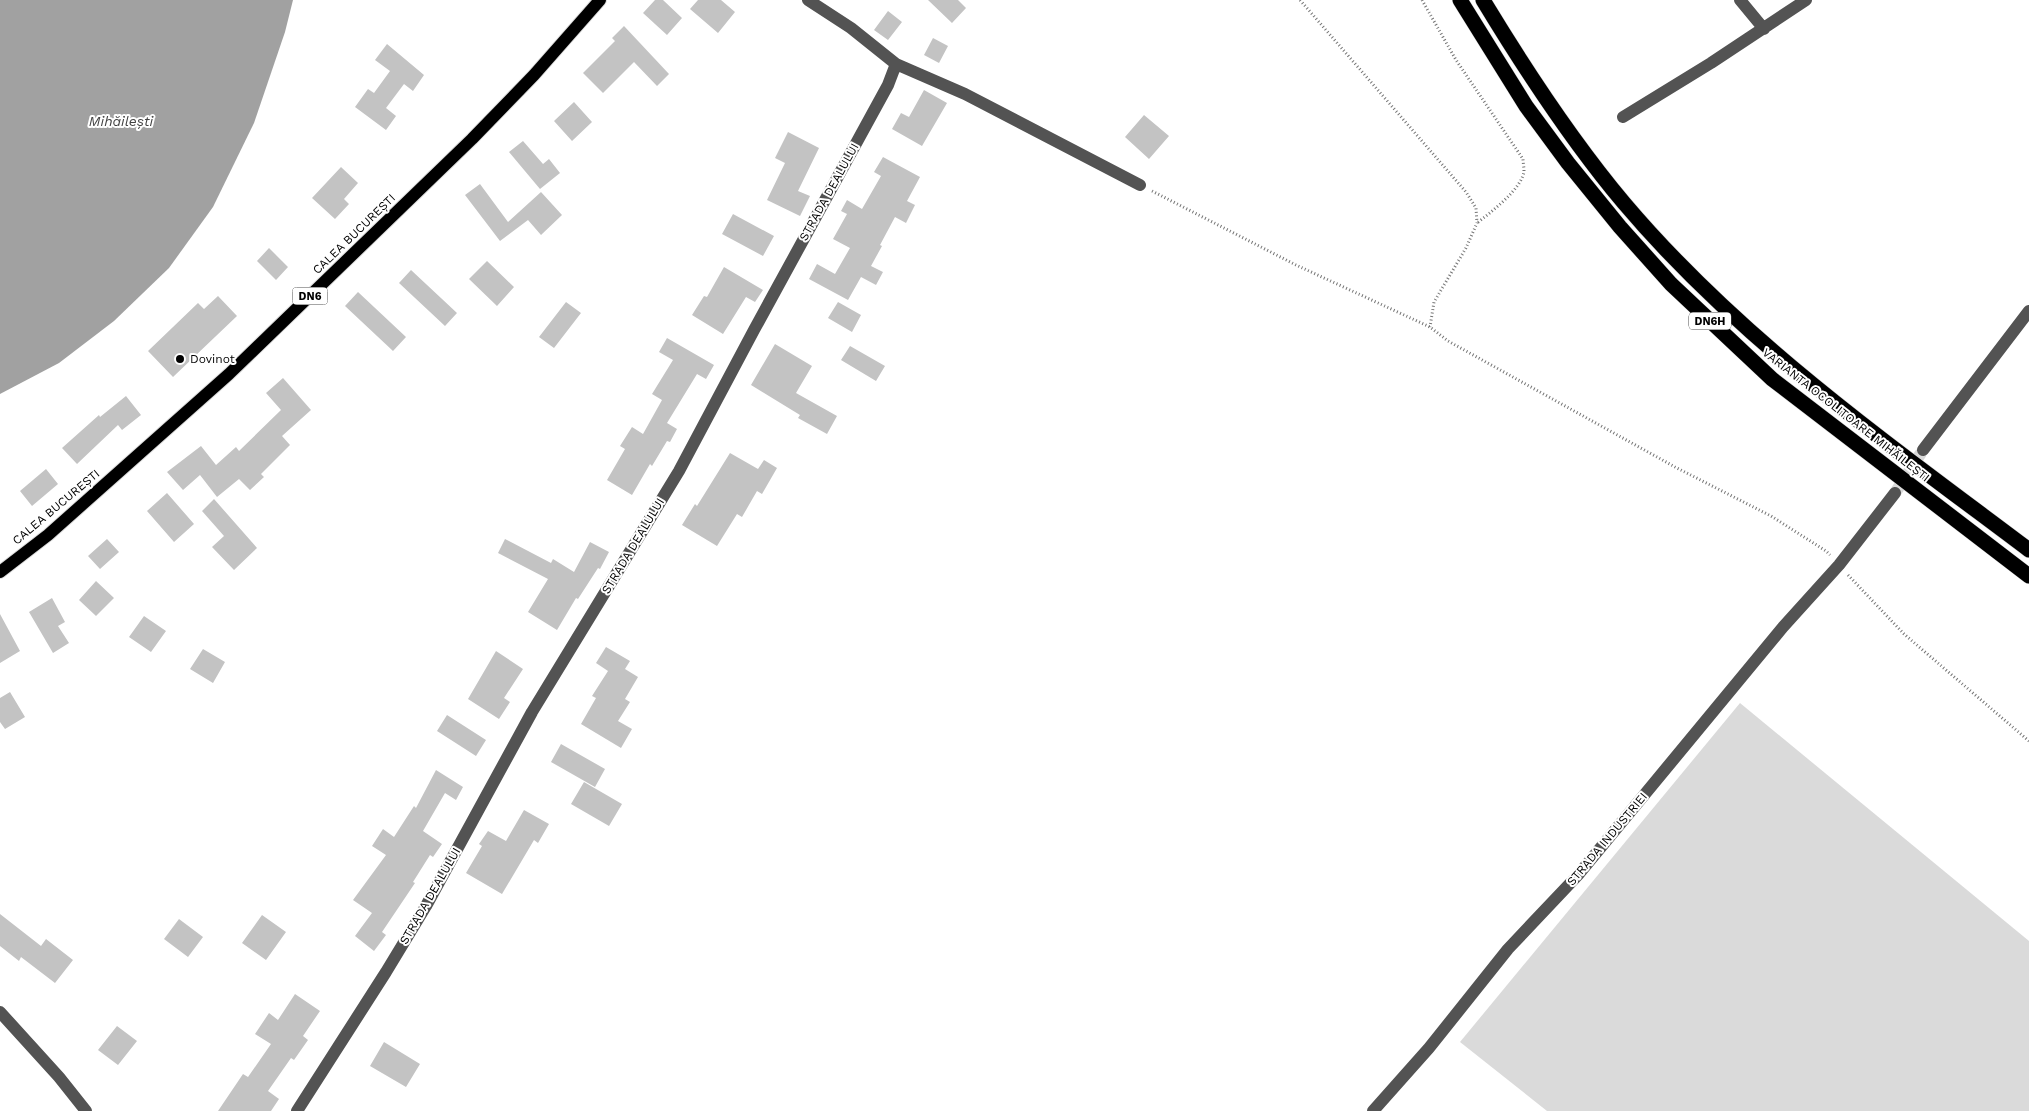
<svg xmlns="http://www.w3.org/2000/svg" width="2029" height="1111" font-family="'Work Sans',sans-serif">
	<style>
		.green { fill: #dadada }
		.water { fill: #a1a1a1 }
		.building { fill: #c3c3c3 }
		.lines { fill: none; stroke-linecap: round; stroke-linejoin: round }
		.minor-tunnel { stroke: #d9d9d9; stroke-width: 12; stroke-dasharray: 12 6; stroke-linecap: butt }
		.major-casing { stroke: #dbdbdb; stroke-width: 14 }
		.highway-casing { stroke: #dbdbdb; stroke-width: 16 }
		.path { stroke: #757575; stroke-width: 3; stroke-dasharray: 1 2.5; stroke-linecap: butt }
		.minor { stroke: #535353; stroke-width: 12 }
		.major { stroke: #000; stroke-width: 12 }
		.highway { stroke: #000; stroke-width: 15 }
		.poi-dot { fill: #000; stroke: #fff; stroke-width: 2 }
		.labels { text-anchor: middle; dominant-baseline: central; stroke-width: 4; stroke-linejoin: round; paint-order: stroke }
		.shield { fill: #fff; stroke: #4c4c4c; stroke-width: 1 }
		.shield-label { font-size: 11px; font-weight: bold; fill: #000 }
		.street-label { font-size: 12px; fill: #000; stroke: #fff }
		.poi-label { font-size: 12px; fill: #000; stroke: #fff; text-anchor: start }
		.water-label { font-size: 14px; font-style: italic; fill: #424242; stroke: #fff }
	</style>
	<rect width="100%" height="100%" fill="#fff"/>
	<!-- green -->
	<path class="green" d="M1740,703L2029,941V1111H1547L1460,1042Z"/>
	<!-- water -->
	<path class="water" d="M0,0H293L285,32L254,123L213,207L169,268L114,321L59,363L0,394Z"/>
	<!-- building -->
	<path class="building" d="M655,0H663L682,18L667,35L643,13Z
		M698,0H721L735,12L718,33L690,9Z
		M928,0H958L966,8L952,23Z
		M888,11L902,22L888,40L874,30Z
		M624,26L669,74L657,86L634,62L603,93L583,73L615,41L612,38Z
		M933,38L948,46L939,63L924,55Z
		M387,44L424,75L413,91L404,84L386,108L396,116L386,130L355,107L368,89L374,93L390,71L375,60Z
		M924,90L947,103L922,146L892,129L901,113L909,117Z
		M574,102L592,122L572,141L554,121Z
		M1144,115L1169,136L1149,159L1125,137Z
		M788,132L819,148L798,191L810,196L800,216L767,200L785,163L775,158Z
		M523,141L543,164L549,159L560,173L540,189L509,152Z
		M883,157L920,177L907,201L915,205L906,223L895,217L880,245L882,246L871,266L883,272L876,285L861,277L848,300L809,279L817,264L835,274L850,248L833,239L847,214L841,211L847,200L862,209L881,176L874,172Z
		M341,167L358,183L344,199L349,204L335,219L312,198Z
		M480,184L508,222L541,192L562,215L541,235L528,220L500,241L465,195Z
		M733,214L774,236L763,256L722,234Z
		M269,248L288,267L276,280L257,261Z
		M487,261L514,287L497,306L469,279Z
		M724,267L763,290L755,302L746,297L723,334L692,315L704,296L707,297Z
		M411,270L457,313L445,326L399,283Z
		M358,292L406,337L393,351L345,306Z
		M218,296L237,316L173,377L148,351L198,303L204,309Z
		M566,302L581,313L554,348L539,337Z
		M838,302L861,315L852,332L828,318Z
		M667,338L714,365L706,379L697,374L667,423L677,429L670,442L667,441L652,466L650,464L632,495L607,480L625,449L620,446L632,427L643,434L662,400L652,394L673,360L659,352Z
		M775,344L812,366L796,393L837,416L827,434L798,418L800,415L751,385Z
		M850,346L885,366L876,381L841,360Z
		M283,378L311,410L282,436L290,445L261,474L264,477L250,490L239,479L217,497L200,475L183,490L167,472L201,446L216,465L236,447L239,451L281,410L266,393Z
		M126,396L141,415L122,430L118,425L77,464L62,448L99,415L100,417Z
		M730,453L758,469L764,460L777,468L762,494L757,491L742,517L737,514L717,546L682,525L695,504L697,506Z
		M46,469L58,484L32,506L20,491Z
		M167,493L194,524L174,542L147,511Z
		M214,499L257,548L234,570L212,547L224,536L202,511Z
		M107,539L119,552L100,569L88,556Z
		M505,539L551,563L553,559L574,572L590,542L609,552L600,569L598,568L578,599L576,598L557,630L528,612L548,579L498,553Z
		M96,581L114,598L96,616L79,600Z
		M52,598L65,622L58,626L69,643L53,653L29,612Z
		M0,614L20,651L0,663Z
		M144,616L166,631L151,652L129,637Z
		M606,647L630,661L625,669L638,677L625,699L630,702L618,721L632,729L621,748L581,724L596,698L592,696L608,671L596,663Z
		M203,649L225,662L213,683L190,669Z
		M496,651L523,669L504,698L510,702L499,719L468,699Z
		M10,692L25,717L5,729L0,722V698Z
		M447,715L486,740L476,756L437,731Z
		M561,744L605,769L595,787L551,762Z
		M436,770L463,787L456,800L445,793L423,831L442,844L433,857L430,855L413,882L415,883L382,932L386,935L374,951L355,936L372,913L353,900L386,855L372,846L383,829L394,837L414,806L416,808Z
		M584,782L622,804L609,826L571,804Z
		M524,810L549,824L538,843L534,840L502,894L466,873L482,846L479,844L488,831L506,841Z
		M0,914L41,946L46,939L73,960L55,983L21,957L19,961L0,946Z
		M262,915L286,932L266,960L242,943Z
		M179,919L203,937L188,957L164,939Z
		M295,994L320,1011L303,1036L308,1040L294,1060L291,1058L268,1091L279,1099L271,1111H218L243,1074L248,1077L271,1044L255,1034L269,1013L278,1020Z
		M117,1026L137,1041L118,1065L98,1050Z
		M384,1042L420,1064L406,1087L370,1066Z"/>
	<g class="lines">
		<!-- minor-tunnel -->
		<path class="minor-tunnel" d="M1895,493L1923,450"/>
		<!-- major casing -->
		<g class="major-casing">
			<path id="major" d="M0,572L48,535L229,374L472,139L534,75L600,0"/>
		</g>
		<!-- highway casing -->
		<g class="highway-casing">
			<path id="highway" d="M1460,0L1526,106L1568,163L1620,227L1671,284L1772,379L2029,576
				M1483,0C1526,71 1571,140 1624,203C1740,340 1887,443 2029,550"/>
		</g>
		<!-- path -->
		<path class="path" d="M1300,0L1466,192L1476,208L1477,223L1466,248L1434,302L1430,327
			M1422,0L1456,60L1523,159C1523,162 1524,167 1524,171C1522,189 1491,212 1477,223
			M1152,191L1296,265L1430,327L1448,341L1675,467L1771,516L1826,551L1830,555
			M1848,575L1904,634L2029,741"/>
		<!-- minor -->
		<path class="minor" d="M808,0L851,28L896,64L965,94L1140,185
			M1740,0L1764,29
			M1623,117L1711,63L1806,0
			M1923,450L2029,311
			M0,1012L59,1077L86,1111
			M297,1111L386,972L426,906L532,712L679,471L754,330L888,85L896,64
			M1373,1111L1429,1048L1508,949L1578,875L1783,627L1839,565L1895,493"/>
		<!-- major -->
		<use href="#major" class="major"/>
		<!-- highway -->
		<use href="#highway" class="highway"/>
	</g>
	<!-- markers -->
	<circle class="poi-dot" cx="180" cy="359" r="5"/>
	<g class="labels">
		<!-- shield labels -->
		<g class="shield">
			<rect x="292.5" y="287.5" width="35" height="17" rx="4"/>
			<rect x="1689" y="312.5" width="42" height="17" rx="4"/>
		</g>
		<g class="shield-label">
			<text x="310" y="296">DN6</text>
			<text x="1710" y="321">DN6H</text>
		</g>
		<!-- street labels -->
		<g class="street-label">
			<text transform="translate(829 192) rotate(-61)">STRADA DEALULUI</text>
			<text transform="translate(354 234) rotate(-44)">CALEA BUCUREȘTI</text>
			<text transform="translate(1846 415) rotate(38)">VARIANTA OCOLITOARE MIHĂILEȘTI</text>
			<text transform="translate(56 507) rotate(-40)">CALEA BUCUREȘTI</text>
			<text transform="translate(633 546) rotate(-59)">STRADA DEALULUI</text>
			<text transform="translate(1607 839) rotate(-50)">STRADA INDUSTRIEI</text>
			<text transform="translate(430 896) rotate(-60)">STRADA DEALULUI</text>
		</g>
		<!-- poi labels -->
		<g class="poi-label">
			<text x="190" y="359">Dovinot</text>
		</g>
		<!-- water labels -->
		<g class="water-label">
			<text x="121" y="121">Mihăilești</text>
		</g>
	</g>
</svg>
